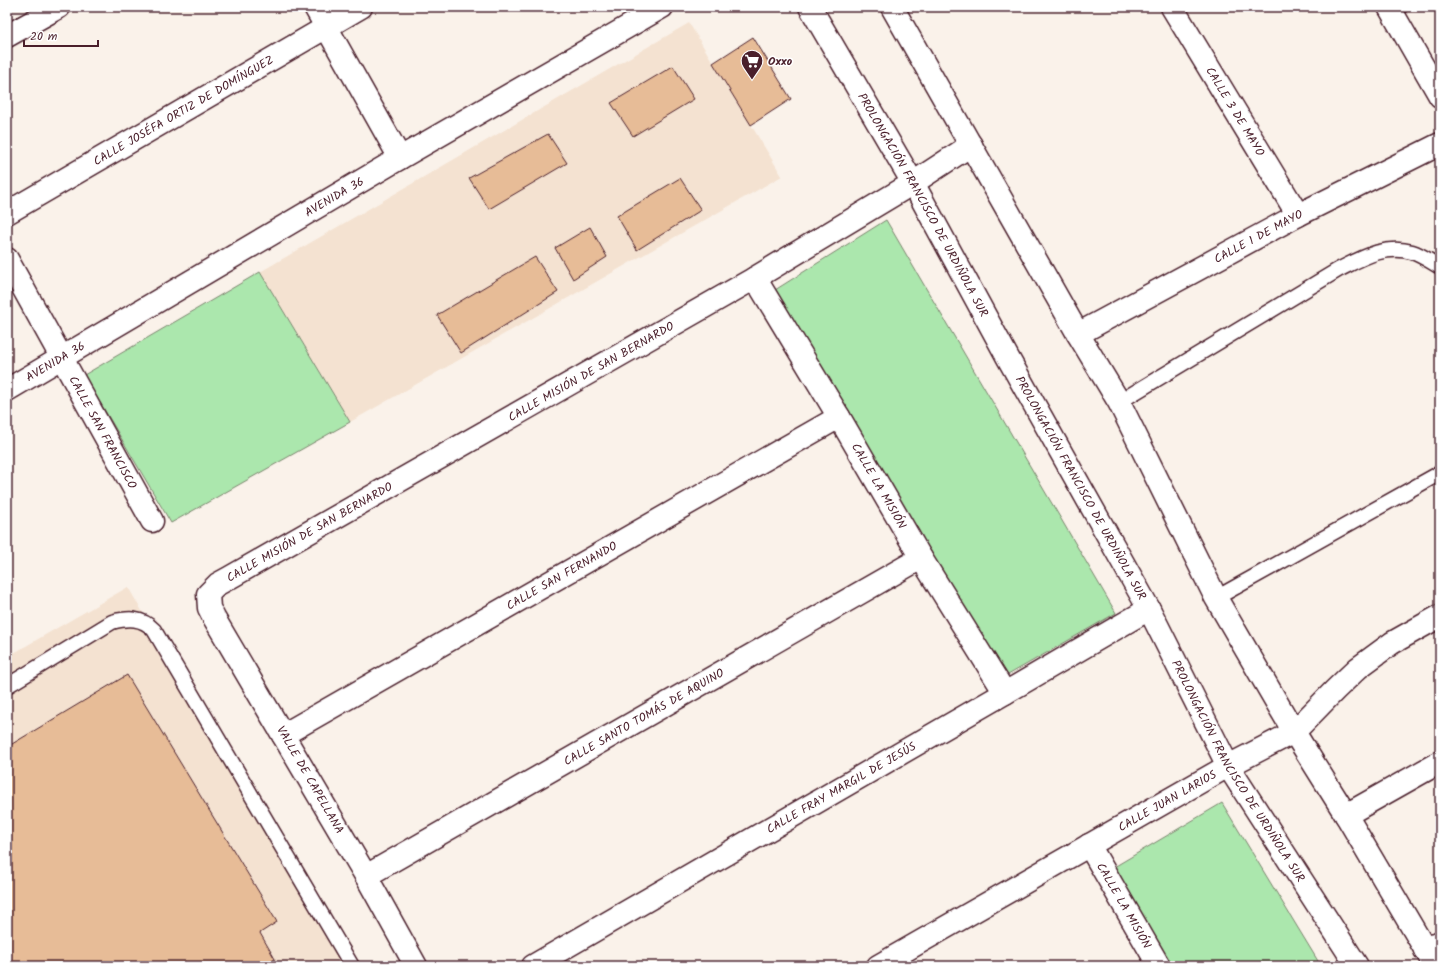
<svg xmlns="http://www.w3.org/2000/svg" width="1447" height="973" font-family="Kalam,sans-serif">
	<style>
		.built { fill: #f4e2d1 }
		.green { fill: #abe7ad; stroke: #7a836c }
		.building { fill: #e7bc97; stroke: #4a1f2b }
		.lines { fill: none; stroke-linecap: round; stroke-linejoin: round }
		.lane-casing { stroke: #4a1f2b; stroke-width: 17 }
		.street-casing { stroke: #4a1f2b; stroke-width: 25 }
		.secondary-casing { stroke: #4a1f2b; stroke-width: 25 }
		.lane { stroke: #fff; stroke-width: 14 }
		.street { stroke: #fff; stroke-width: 22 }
		.secondary { stroke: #fff; stroke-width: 22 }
		.labels { text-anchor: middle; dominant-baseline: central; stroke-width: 3; stroke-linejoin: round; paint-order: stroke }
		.poi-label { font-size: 12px; font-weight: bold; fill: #4a1f2b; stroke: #fff; text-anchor: start }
		.street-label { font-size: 12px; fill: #4a1f2b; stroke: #fff }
	</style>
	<rect width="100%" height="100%" fill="#faf2ea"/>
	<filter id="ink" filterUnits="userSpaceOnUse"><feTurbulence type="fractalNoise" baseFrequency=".025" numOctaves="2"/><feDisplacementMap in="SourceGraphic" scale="8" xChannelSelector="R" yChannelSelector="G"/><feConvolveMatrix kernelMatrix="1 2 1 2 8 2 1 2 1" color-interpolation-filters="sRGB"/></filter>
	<g filter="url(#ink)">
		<!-- built -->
		<path class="built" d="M689,23L782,176L350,422L260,272Z
			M128,587L348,966H7V657Z"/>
		<!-- green -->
		<path class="green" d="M886,220L1116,613L1001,679L775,290Z
			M260,272L350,422L171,523L84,375Z
			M1222,803L1321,966H1164L1109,870Z"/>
		<!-- building -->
		<path class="building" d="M753,37L791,99L751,125L713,63Z
			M673,66L694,99L633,136L611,103Z
			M548,134L567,163L489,209L469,178Z
			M680,178L701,210L637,250L617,216Z
			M590,227L607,257L573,279L555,248Z
			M535,257L558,292L461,353L437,315Z
			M127,675L277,922L260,933L275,959L263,966H200L198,963L193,966H7V747Z"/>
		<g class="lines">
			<!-- lane casing -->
			<g class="lane-casing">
				<path id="lane" d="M1119,402L1338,270C1362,258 1385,244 1412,252C1422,255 1431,262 1440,267
					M1216,598L1440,473
					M7,686L112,622C128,618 142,617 154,630L352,966"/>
			</g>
			<!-- street casing -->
			<g class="street-casing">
				<g id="street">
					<path d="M315,7L400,158"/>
					<path id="s1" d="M1172,7L1298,215"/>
					<path d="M1389,7L1440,96"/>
					<path d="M7,36L59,7"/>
					<path id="s2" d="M7,213L361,7"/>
					<path id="s3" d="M7,259L152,521"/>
					<path id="s4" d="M755,278L839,417L921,558L1005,693"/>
					<path id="s5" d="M1078,334L1298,215L1440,144"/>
					<path id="s6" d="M283,735L839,417"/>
					<path d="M1346,815L1440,762"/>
					<path id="s7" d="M1089,845L1159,966"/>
					<path id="s8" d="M366,876L921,558"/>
					<path d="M1425,950L1440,942"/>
					<path id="s9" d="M416,966L366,876L214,618L209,608L208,594L218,584L229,578L755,278L913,183L971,145"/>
					<path id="s10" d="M533,966L1005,693L1149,609"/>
					<path id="s11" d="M878,966L1228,766L1294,732L1335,690L1358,668L1392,643L1440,616"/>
				</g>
			</g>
			<!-- secondary casing -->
			<g class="secondary-casing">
				<g id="secondary">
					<path id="s12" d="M810,7L913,183L1008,358L1149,609L1228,766L1357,966"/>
					<path d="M892,7L1078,334L1119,402L1216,598L1294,732L1346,815L1435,966"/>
					<path id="s13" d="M7,390L400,158L662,7"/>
				</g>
			</g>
			<!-- lane -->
			<use href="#lane" class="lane"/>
			<!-- street -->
			<use href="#street" class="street"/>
			<!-- secondary -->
			<use href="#secondary" class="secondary"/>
		</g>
	</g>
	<!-- icons -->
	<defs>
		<g id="supermarket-pin" transform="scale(1.15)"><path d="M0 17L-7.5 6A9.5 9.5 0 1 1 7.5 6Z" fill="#4a1f2b" stroke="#fff"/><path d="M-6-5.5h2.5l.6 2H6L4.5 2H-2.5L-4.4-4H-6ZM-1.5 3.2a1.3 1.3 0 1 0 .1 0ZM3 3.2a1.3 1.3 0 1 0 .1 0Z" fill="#fff"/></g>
	</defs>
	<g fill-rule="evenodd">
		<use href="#supermarket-pin" x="752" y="61"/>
	</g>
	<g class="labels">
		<!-- poi labels -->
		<g class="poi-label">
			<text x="768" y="61">Oxxo</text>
		</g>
		<!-- street labels -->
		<g class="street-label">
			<text stroke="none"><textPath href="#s2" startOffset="204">CALLE JOSÉFA ORTIZ DE DOMÍNGUEZ</textPath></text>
			<text stroke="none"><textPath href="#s1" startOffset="122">CALLE 3 DE MAYO</textPath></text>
			<text stroke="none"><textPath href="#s13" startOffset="380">AVENIDA 36</textPath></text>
			<text stroke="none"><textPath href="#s12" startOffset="228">PROLONGACIÓN FRANCISCO DE URDIÑOLA SUR</textPath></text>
			<text stroke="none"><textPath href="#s5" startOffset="205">CALLE 1 DE MAYO</textPath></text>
			<text stroke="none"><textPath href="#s13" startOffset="56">AVENIDA 36</textPath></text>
			<text stroke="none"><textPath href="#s9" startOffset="871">CALLE MISIÓN DE SAN BERNARDO</textPath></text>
			<text stroke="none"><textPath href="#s3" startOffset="198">CALLE SAN FRANCISCO</textPath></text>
			<text stroke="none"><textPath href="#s4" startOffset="242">CALLE LA MISIÓN</textPath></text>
			<text stroke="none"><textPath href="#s12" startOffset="552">PROLONGACIÓN FRANCISCO DE URDIÑOLA SUR</textPath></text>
			<text stroke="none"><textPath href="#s9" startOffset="547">CALLE MISIÓN DE SAN BERNARDO</textPath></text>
			<text stroke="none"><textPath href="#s6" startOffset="321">CALLE SAN FERNANDO</textPath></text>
			<text stroke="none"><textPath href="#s8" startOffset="320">CALLE SANTO TOMÁS DE AQUINO</textPath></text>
			<text stroke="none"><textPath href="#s12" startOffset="876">PROLONGACIÓN FRANCISCO DE URDIÑOLA SUR</textPath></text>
			<text transform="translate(310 780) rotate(60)">VALLE DE CAPELLANA</text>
			<text stroke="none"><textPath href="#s10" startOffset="356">CALLE FRAY MARGIL DE JESÚS</textPath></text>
			<text stroke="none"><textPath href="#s11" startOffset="333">CALLE JUAN LARIOS</textPath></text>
			<text stroke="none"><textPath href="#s7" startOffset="70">CALLE LA MISIÓN</textPath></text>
		</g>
	</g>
	<!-- margin -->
	<rect width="1447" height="973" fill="none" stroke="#fff" stroke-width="24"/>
	<rect x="12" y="12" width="1423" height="949" fill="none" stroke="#4a1f2b" stroke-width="1.5" filter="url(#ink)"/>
	<!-- scale -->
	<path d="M24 40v6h74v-6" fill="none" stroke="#4a1f2b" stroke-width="2"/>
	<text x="30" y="40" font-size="12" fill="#4a1f2b" stroke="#ffffff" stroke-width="3" paint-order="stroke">20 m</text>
</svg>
